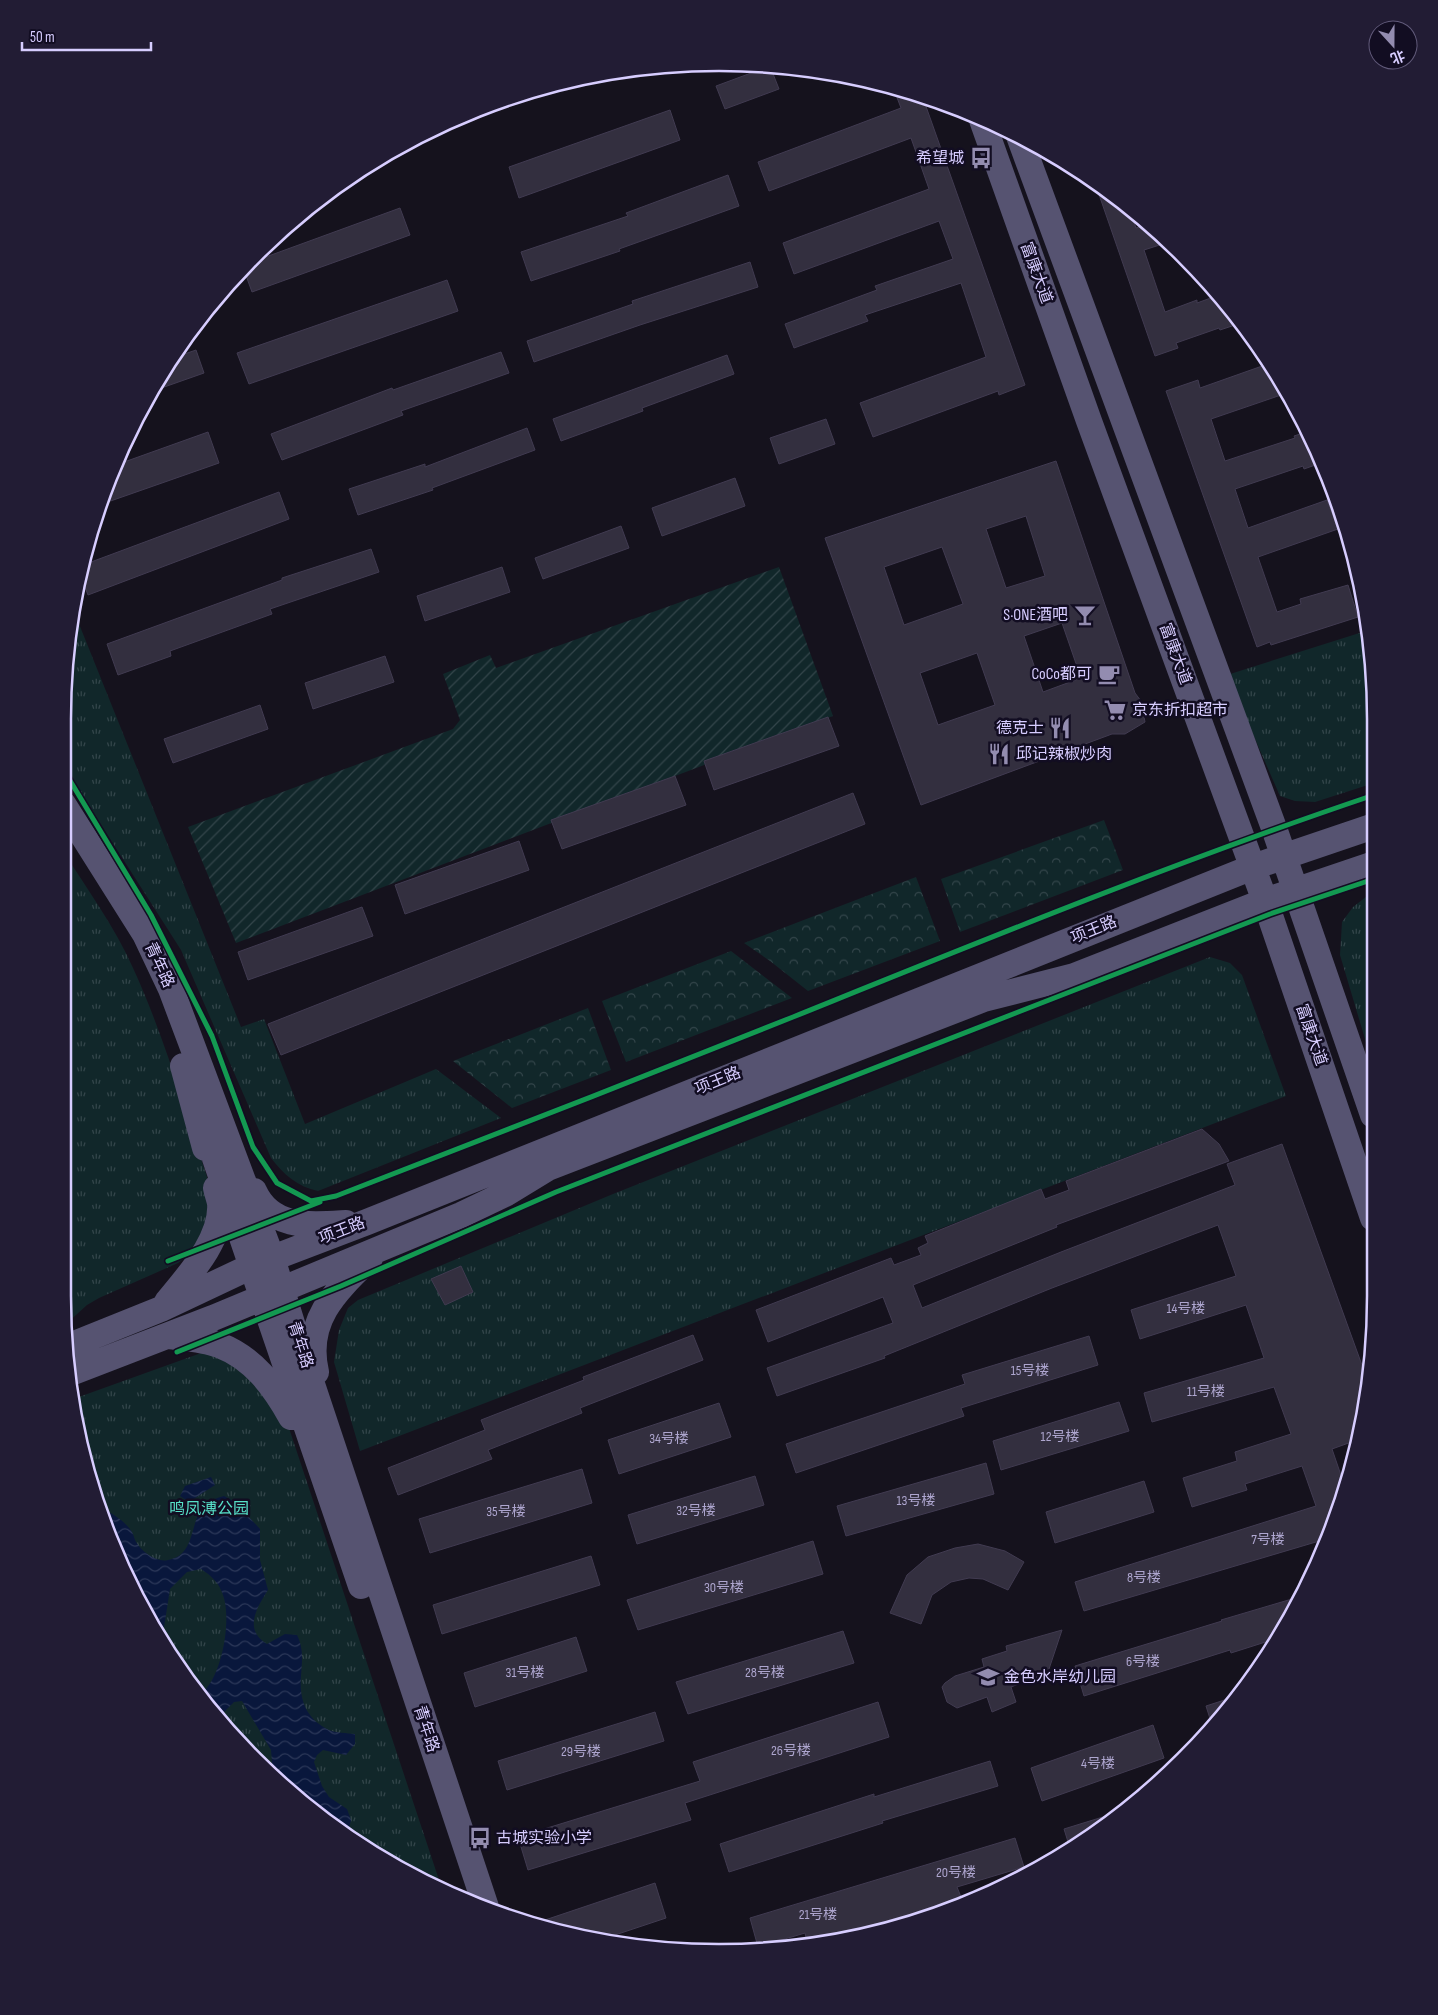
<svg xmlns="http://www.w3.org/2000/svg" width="1438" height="2015" font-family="'Sofia Sans Condensed','Noto Sans SC',sans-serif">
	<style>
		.forest { fill: url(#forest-crowns) }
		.park { fill: url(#park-tufts) }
		.garden { fill: url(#garden-furrows) }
		.water { fill: url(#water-waves) }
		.building { fill: #332f3f; stroke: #413b51; fill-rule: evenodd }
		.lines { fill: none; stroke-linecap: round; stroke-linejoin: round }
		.secondary { stroke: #565371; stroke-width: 26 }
		.cycleway-casing { stroke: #120d22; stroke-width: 8 }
		.cycleway { stroke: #139951; stroke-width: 5 }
		.labels { text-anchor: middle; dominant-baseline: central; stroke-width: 5; stroke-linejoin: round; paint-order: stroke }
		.number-label { font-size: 14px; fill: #aea6cf }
		.poi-label { font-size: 16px; fill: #d7cdff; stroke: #120d22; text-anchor: end }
		.street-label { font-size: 16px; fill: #d7cdff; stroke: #120d22 }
		.park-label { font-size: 16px; fill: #57e1c9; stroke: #120d22 }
		.rim { fill: none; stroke: #d7cdff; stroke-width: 2.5 }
	</style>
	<defs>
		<pattern id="forest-crowns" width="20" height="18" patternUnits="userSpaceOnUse" patternTransform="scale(1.25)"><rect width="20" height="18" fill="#11272a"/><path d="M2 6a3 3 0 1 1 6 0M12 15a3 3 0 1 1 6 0" fill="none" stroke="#33454a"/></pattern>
		<pattern id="park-tufts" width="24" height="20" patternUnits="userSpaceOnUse" patternTransform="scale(1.25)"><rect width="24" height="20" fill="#11272a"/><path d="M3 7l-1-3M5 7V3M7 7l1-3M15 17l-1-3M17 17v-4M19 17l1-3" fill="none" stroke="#33454a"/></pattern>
		<pattern id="garden-furrows" width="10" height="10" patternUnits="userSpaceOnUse" patternTransform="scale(1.25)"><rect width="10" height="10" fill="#11272a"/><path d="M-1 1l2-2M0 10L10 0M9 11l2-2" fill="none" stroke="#33454a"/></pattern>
		<pattern id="water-waves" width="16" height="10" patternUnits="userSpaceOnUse" patternTransform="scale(1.25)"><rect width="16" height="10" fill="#09173c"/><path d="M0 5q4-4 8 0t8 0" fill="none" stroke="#2c3859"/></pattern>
	</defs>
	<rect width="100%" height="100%" fill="#15121d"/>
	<!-- forest -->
	<path class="forest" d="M1104,820L1123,870L960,932L941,879Z
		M916,877L940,941L808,991L770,961L744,943Z
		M731,951L792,998L626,1062L602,1001Z
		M588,1008L611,1070L512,1108L453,1061Z"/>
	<!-- park -->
	<path class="park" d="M73,609L241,1027L264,1019L305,1124L436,1069L501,1118L318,1191C298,1187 283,1174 271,1158L181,950L63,765V719Z
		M1369,630L1371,784L1315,802L1295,801L1280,796L1227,675Z
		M63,851C87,889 115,927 133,968C165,1038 186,1113 210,1186L212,1211L193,1252L178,1263L99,1298L87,1305L66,1324L63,1296Z
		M1371,893L1372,1058L1371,1059L1340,955L1342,922L1353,907Z
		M1210,957L1230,963L1242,975L1286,1096L360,1451L334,1362L339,1330L348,1308L358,1300L613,1194Z
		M216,1351L282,1407L442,1889L355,1842L286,1790L173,1660L119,1560L83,1453L76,1398L204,1352Z"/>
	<!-- garden -->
	<path class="garden" d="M779,567L833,716L236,943L188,827L453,729L460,720L443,674L490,655L496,668Z"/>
	<!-- water -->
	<path class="water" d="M83,1453L102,1508C113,1514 125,1521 132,1532C134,1535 134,1539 136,1542C142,1552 157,1563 168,1560C196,1555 189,1523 204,1505C208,1500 218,1498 224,1496L235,1502L260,1529V1560L268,1590C257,1607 243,1630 267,1644L285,1634L297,1635C304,1649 302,1661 301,1676C299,1700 306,1719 329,1730C336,1733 347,1733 355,1734V1744L346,1755L323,1750L317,1755L314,1762L322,1786L329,1797L347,1809L351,1820L347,1836L286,1790L273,1775L271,1750L242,1701L234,1702L221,1715L202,1693C222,1676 232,1620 223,1595C219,1583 212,1576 201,1569L187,1572L170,1589L162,1640L113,1547L85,1466Z
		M211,1477L215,1485L189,1502L180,1496L185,1486Z"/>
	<!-- building -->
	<path class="building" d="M770,66L779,89L725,109L716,86Z
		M893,87L923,98L1025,385L999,395L998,391L873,437L860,403L986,357L961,283L865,315L868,321L794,348L785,324L877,290L875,286L953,259L939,221L794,274L783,243L929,189L911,138L769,191L758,162L901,108Z
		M670,110L680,140L519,198L509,167Z
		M728,175L739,206L619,249L620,251L531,281L521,252L628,216L626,213Z
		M1095,183L1118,198L1129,208L1136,228L1147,224L1166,243L1144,250L1165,312L1197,300V303L1219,295L1238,324L1220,330L1219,328L1176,343L1178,348L1155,356Z
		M400,208L410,235L252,292L244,270L252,262Z
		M750,262L758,287L640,325L534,362L527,341L633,304L632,301Z
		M447,280L458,311L249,384L237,353Z
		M196,350L204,373L150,392L173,358Z
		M501,352L509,373L401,411L403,415L282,460L271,434L392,388L393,390Z
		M727,355L734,374L642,408L643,411L561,441L553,419Z
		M1265,365L1284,394L1211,419L1225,461L1295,438L1294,436L1309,431L1321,463L1304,469L1303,466L1235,489L1248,528L1327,500L1338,529L1258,557L1277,612L1301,604L1300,599L1348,585L1358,617L1271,645L1270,642L1257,647L1166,391L1198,380L1200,388Z
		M826,419L835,444L779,464L770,438Z
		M527,428L535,450L432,488L433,490L358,515L349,489L425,464V467Z
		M208,432L219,463L102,504L113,466Z
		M1056,461L1135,693L1141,701L1145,722L1125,734H1112L921,805L825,538ZM1026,516L1045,576L1006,588L986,529ZM942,547L963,604L904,625L884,567ZM1062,623L1081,678L1043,692L1024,636ZM977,653L995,705L938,725L920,673Z
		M735,478L745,506L662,536L652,508Z
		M279,492L289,519L88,595L80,574L83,565Z
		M621,526L629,548L543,579L535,558Z
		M371,549L379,572L270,609L272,614L170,651L171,656L118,675L107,644L282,580V578Z
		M502,567L510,592L425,621L417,596Z
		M385,656L394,682L313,709L305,683Z
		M260,705L268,729L173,763L164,739Z
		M828,717L839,746L714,790L704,761Z
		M675,776L686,805L562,849L551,820Z
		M853,793L865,824L281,1055L268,1024Z
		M519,841L529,870L405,914L395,885Z
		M362,907L373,936L248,980L238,952Z
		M1202,1129L1219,1144L1229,1161L1056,1225L1057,1227L913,1285L922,1308L1061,1252L1235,1185L1227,1164L1282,1144L1367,1379L1357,1440L1332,1449L1345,1487L1326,1539L1084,1611L1075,1582L1316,1506L1302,1466L1245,1484L1247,1490L1192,1507L1183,1478L1237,1461L1235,1452L1291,1434L1274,1387L1152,1422L1144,1393L1264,1358L1246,1305L1140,1339L1131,1310L1236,1276L1218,1225L1052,1288L884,1356L885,1358L777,1396L767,1368L893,1323L883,1297L768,1342L756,1310L891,1258L894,1265L921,1255L918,1248L928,1243L925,1236L1041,1189L1045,1199L1069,1190L1066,1181Z
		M461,1266L473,1292L445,1305L431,1279Z
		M693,1335L703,1360L580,1408L582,1413L488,1450L492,1459L398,1495L388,1468L485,1430L481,1420L584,1380L583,1377Z
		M1089,1336L1098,1365L961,1408L964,1416L796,1473L786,1444L965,1384L962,1375Z
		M1119,1402L1129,1431L1001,1470L993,1441Z
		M719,1403L731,1437L619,1474L608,1440Z
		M986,1463L994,1494L846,1536L837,1506Z
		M582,1469L592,1503L430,1553L419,1519Z
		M755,1476L764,1505L637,1544L628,1515Z
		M1144,1481L1154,1512L1055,1543L1046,1512Z
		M813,1541L823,1574L638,1630L627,1600Z
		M978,1544L1005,1551L1024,1562L1008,1590L983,1579L969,1578L951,1582L932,1595L921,1624L890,1613L907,1575L928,1557L955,1548Z
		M591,1556L600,1585L442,1634L433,1605Z
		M1302,1596L1275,1639L1231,1653L1230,1650L1084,1696L1075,1666L1222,1621L1221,1620Z
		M1062,1630L1049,1669L1038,1682L1036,1677L1011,1687L1016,1702L992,1712L987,1697L957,1708L947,1702L942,1687L945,1683L955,1676L984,1667L982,1659L1007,1651L1006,1646Z
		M843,1631L854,1663L688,1714L676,1682Z
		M576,1637L587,1671L475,1707L464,1673Z
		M1240,1695L1212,1725L1206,1706Z
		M878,1702L889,1737L685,1803L691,1820L528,1870L518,1837L700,1781L693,1762Z
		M655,1712L664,1741L507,1790L498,1761Z
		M1153,1725L1164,1758L1042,1801L1031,1768Z
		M990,1761L998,1786L882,1821L883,1823L729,1872L720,1844L874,1794V1797Z
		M1106,1816L1108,1819L1069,1845L1064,1829Z
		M1015,1838L1024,1867L957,1887L963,1902L889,1930L808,1946L805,1933L758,1947L750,1918Z
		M655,1883L666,1918L603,1939L539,1922Z"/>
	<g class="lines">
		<!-- secondary -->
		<path class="secondary" d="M982,120L1089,421L1265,901L1373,1218
			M1019,136L1274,828L1373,1115
			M63,804L145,934L171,989L272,1258L295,1333L486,1907
			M183,1066L205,1148
			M205,1129L361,1586
			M254,1191C271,1229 310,1225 346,1223
			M167,1302C188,1276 223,1239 220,1203C219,1198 217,1193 216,1188
			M169,1336C184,1338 204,1339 219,1345C253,1358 274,1386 291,1417
			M69,1346L161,1309L252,1266L367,1222L1253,867L1371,827
			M73,1372L213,1318L461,1215L507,1193L548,1168L984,999L1074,976L1265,901L1371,865
			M316,1372C304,1320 336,1291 370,1258"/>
		<!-- cycleway casing -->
		<g class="cycleway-casing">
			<path id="cycleway" d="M63,769L151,915L212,1036L253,1147L277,1183L311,1201L336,1196C489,1137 641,1078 793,1017C984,940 1175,862 1371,796
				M168,1261L320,1202
				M177,1352L341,1286L556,1192L1270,914L1371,880"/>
		</g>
		<!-- cycleway -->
		<use href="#cycleway" class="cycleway"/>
	</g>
	<!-- icons -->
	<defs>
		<g id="bus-bare" transform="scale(1.725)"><path d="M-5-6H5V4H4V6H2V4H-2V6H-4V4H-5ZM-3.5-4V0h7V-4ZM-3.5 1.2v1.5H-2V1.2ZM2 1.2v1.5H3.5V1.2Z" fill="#938cb0" stroke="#120d22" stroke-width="2.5" paint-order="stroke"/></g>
		<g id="bar-bare" transform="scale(1.725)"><path d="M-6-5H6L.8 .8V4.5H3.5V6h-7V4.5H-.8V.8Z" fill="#938cb0" stroke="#120d22" stroke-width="2.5" paint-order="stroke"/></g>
		<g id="cafe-bare" transform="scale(1.725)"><path d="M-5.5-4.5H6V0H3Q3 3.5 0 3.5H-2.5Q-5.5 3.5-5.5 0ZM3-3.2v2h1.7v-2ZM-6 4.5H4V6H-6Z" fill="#938cb0" stroke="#120d22" stroke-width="2.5" paint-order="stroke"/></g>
		<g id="supermarket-bare" transform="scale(1.725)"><path d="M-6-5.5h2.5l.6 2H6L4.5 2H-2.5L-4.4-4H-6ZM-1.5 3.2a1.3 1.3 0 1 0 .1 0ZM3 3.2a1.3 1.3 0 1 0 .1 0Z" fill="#938cb0" stroke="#120d22" stroke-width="2.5" paint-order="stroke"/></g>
		<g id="restaurant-bare" transform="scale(1.725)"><path d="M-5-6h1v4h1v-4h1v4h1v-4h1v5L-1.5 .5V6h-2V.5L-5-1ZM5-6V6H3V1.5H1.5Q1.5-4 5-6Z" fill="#938cb0" stroke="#120d22" stroke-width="2.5" paint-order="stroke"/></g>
		<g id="school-bare" transform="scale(1.725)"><path d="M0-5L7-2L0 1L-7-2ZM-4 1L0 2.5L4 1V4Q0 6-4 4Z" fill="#938cb0" stroke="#120d22" stroke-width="2.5" paint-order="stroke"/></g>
	</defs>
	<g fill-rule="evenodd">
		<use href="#bus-bare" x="981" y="158"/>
		<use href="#bar-bare" x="1085" y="615"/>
		<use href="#cafe-bare" x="1109" y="674"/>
		<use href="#supermarket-bare" x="1115" y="710"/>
		<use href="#restaurant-bare" x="1060" y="728"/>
		<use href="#restaurant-bare" x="999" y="754"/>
		<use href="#school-bare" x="988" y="1677"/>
		<use href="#bus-bare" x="480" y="1838"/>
	</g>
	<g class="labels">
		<!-- number labels -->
		<g class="number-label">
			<text x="1186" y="1308">14号楼</text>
			<text x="1030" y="1370">15号楼</text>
			<text x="1206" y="1391">11号楼</text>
			<text x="1060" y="1436">12号楼</text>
			<text x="669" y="1438">34号楼</text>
			<text x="916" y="1500">13号楼</text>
			<text x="696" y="1510">32号楼</text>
			<text x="506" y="1511">35号楼</text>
			<text x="1268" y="1539">7号楼</text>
			<text x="1144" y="1577">8号楼</text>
			<text x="724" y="1587">30号楼</text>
			<text x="1143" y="1661">6号楼</text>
			<text x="525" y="1672">31号楼</text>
			<text x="765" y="1672">28号楼</text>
			<text x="791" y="1750">26号楼</text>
			<text x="581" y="1751">29号楼</text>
			<text x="1098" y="1763">4号楼</text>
			<text x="956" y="1872">20号楼</text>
			<text x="818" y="1914">21号楼</text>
		</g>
		<!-- poi labels -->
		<g class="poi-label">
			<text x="964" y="158">希望城</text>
			<text x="1068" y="615">S·ONE酒吧</text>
			<text x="1092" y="674">CoCo都可</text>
			<text x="1132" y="710" text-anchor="start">京东折扣超市</text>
			<text x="1044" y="728">德克士</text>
			<text x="1016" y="754" text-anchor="start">邱记辣椒炒肉</text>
			<text x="1004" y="1677" text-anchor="start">金色水岸幼儿园</text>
			<text x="496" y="1838" text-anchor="start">古城实验小学</text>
		</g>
		<!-- street labels -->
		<g class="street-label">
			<text transform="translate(1036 273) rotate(70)">富康大道</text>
			<text transform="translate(1175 654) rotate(70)">富康大道</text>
			<text transform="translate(1094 930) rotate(-22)">项王路</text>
			<text transform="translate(159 965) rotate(65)">青年路</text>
			<text transform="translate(1311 1035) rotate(71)">富康大道</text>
			<text transform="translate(718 1081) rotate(-22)">项王路</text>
			<text transform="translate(342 1231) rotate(-21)">项王路</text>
			<text transform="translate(300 1345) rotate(72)">青年路</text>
			<text transform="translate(426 1729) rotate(72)">青年路</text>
		</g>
		<!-- park labels -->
		<g class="park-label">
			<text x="209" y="1509">鸣凤溥公园</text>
		</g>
	</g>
	<!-- crop -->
	<path d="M0 0H1438V2015H0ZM719 71H719A648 648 0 0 1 1367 719V1296A648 648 0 0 1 719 1944H719A648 648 0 0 1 71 1296V719A648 648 0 0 1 719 71Z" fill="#221c34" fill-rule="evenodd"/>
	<path class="rim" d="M719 71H719A648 648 0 0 1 1367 719V1296A648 648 0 0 1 719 1944H719A648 648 0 0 1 71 1296V719A648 648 0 0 1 719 71Z"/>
	<!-- north arrow -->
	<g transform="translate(1393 45) rotate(159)"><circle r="24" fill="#120d22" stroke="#615a7a"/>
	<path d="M0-4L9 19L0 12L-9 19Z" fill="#938cb0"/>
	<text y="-8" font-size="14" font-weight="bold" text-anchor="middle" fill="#d7cdff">北</text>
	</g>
	<!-- scale -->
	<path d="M22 42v8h129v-8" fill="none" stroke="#d7cdff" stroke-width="2.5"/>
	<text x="30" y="42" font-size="15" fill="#d7cdff" stroke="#120d22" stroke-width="4" paint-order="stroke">50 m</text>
</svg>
